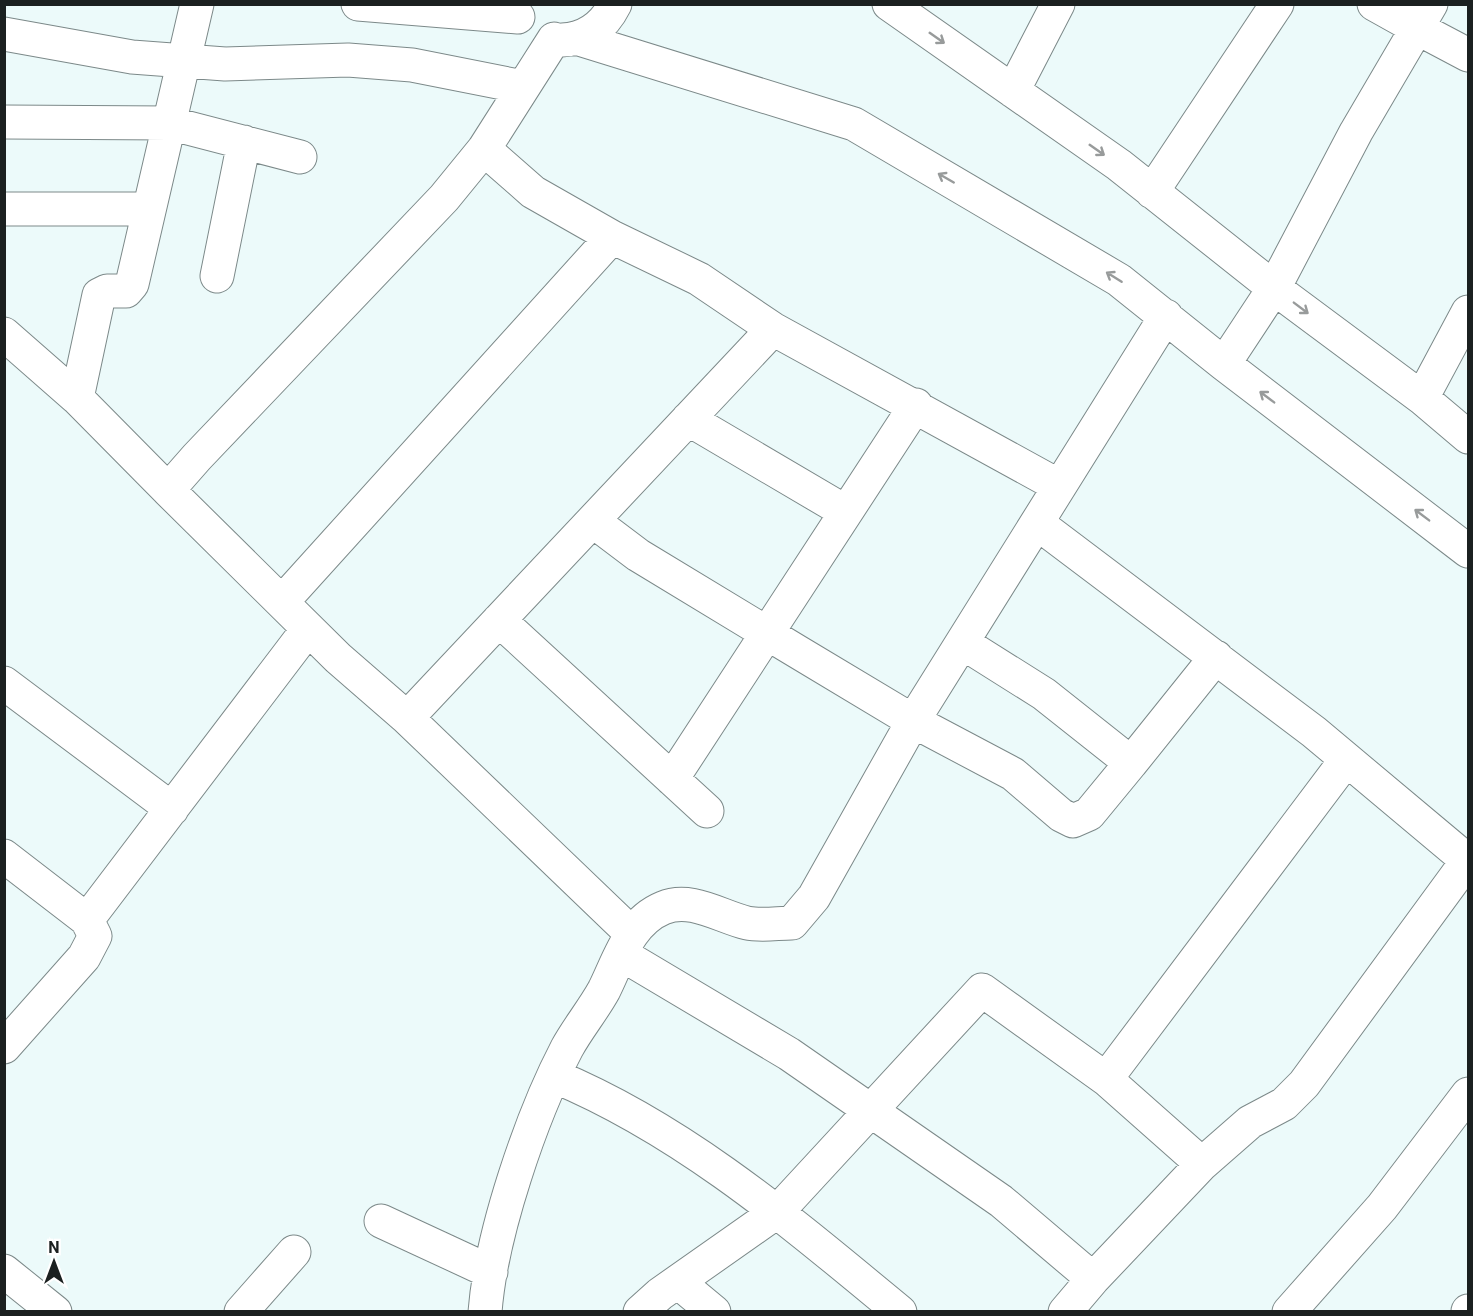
<svg xmlns="http://www.w3.org/2000/svg" width="1473" height="1316" font-family="Roboto,sans-serif">
	<style>
		.lines { fill: none; stroke-linecap: round; stroke-linejoin: round }
		.minor-casing { stroke: #7c8989; stroke-width: 35 }
		.minor { stroke: #fff; stroke-width: 33 }
		.oneway { stroke: #989b9b }
	</style>
	<rect width="100%" height="100%" fill="#ecfafa"/>
	<g class="lines">
		<!-- minor casing -->
		<g class="minor-casing">
			<path id="minor" d="M358,4L518,17
				M889,4L1119,165L1274,288L1422,398L1468,437
				M1431,4L1417,28L1468,55
				M4,34L132,57L225,64L348,60L412,65L523,87
				M576,38L854,124L1119,280L1224,364L1468,551
				M554,39L484,149L444,198L197,457L168,490L338,658L407,718L773,329
				M562,40C587,39 604,26 615,4
				M1013,91L1058,4
				M4,122L169,123L300,157
				M484,149L533,192L612,237L699,279L773,329L1059,486
				M1152,192L1277,4
				M4,209H149
				M217,276L244,142
				M4,334L77,398L168,490
				M1224,364L1274,288L1356,132L1417,28L1374,4
				M77,398L99,295L107,291H126L132,284L197,4
				M1422,398L1468,312
				M688,419L846,512
				M593,521L638,555L798,652L913,721L1013,774L1061,815L1073,821L1089,814L1131,763
				M1037,523L1314,732L1468,861
				M282,602L612,237
				M499,620L707,811
				M963,643L1044,694L1131,763L1216,657
				M4,683L172,809
				M407,718L631,933
				M672,779L916,405
				M4,856L87,920
				M621,954L789,1054L1001,1201L1093,1279L1202,1164L1250,1122L1284,1104L1304,1084L1468,860
				M4,1047L84,957L95,936L87,920L308,629
				M554,1076C684,1130 792,1223 900,1312
				M1202,1164L1106,1079L1346,760
				M381,1221L491,1272
				M4,1271L55,1312
				M678,1282L714,1312
				M241,1312L294,1252
				M485,1312C491,1234 531,1117 567,1048C578,1028 593,1010 604,990C619,960 629,922 663,908C691,896 721,917 747,923C761,926 778,923 792,923L814,897L913,721L1166,316
				M640,1312L660,1294L778,1211L982,990L1106,1079
				M1065,1312L1093,1279
				M1289,1312L1382,1207L1468,1094
				M1468,1312V1311"/>
		</g>
		<!-- minor -->
		<use href="#minor" class="minor"/>
	</g>
	<!-- one-way arrows -->
	<defs><path id="oneway-shaft" d="M-6 0H5M1.5-3L5.5 0L1.5 3" fill="none" stroke-width="1.6" stroke-linecap="round" stroke-linejoin="round" transform="scale(1.5)"/></defs>
	<g class="oneway">
		<use href="#oneway-shaft" transform="translate(937 38) rotate(35)"/>
		<use href="#oneway-shaft" transform="translate(1097 150) rotate(35)"/>
		<use href="#oneway-shaft" transform="translate(946 178) rotate(-150)"/>
		<use href="#oneway-shaft" transform="translate(1114 277) rotate(-148)"/>
		<use href="#oneway-shaft" transform="translate(1301 308) rotate(37)"/>
		<use href="#oneway-shaft" transform="translate(1267 397) rotate(-143)"/>
		<use href="#oneway-shaft" transform="translate(1422 515) rotate(-143)"/>
	</g>
	<!-- border -->
	<rect width="1473" height="1316" fill="none" stroke="#1b2020" stroke-width="12"/>
	<!-- north arrow -->
	<g transform="translate(54 1262)" stroke="#ffffff" stroke-width="4.5" paint-order="stroke">
	<path d="M0-4.5L10 22L0 15L-10 22Z" fill="#1b2020"/>
	<text y="-9" font-size="16" font-weight="bold" text-anchor="middle" fill="#1b2020">N</text>
	</g>
</svg>
